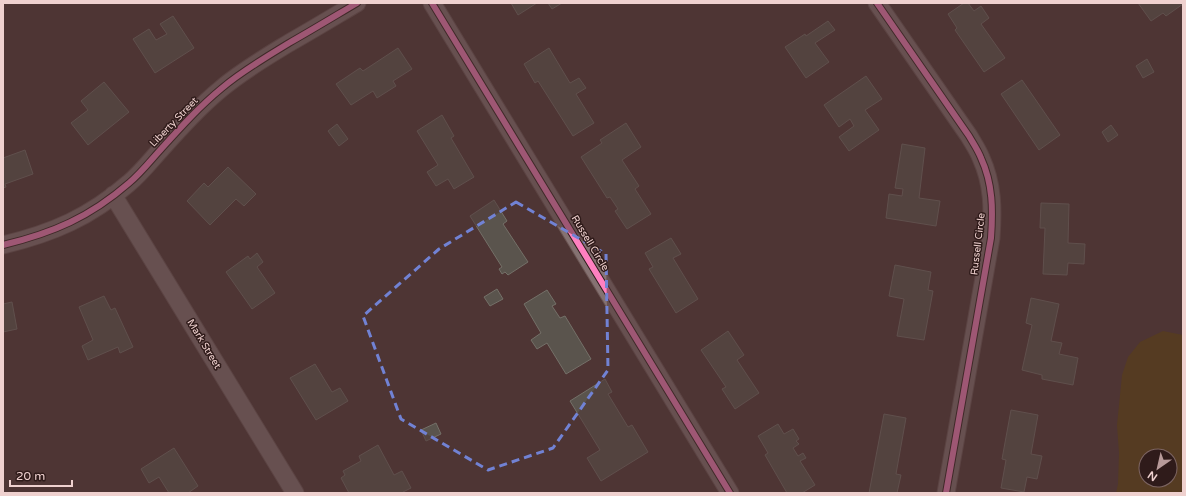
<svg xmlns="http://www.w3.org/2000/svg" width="1186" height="496" font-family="'Varela Round',sans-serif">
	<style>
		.green { fill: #5d430c; fill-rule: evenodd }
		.building { fill: #5a544d; stroke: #747068 }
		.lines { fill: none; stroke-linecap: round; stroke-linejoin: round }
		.minor-casing { stroke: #6b5553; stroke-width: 19 }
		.minor { stroke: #857272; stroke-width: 17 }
		.cycleway-casing { stroke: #2f1b1a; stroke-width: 8 }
		.cycleway { stroke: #ff80c0; stroke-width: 6 }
		.marked { fill: none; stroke: #7182d4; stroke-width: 3; stroke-dasharray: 8 5; stroke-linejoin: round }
		.labels { text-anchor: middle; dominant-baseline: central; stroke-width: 3; stroke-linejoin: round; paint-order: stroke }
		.street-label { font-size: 10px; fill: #efd1cf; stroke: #2f1b1a }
	</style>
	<rect width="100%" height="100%" fill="#4e3534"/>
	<!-- green -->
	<path class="green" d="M1163,331L1183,335V493H1116L1118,484L1119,453L1117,425L1122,375L1128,357L1140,342ZM1146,456H1170V480H1146Z"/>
	<!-- building -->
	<path class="building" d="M511,3H537L518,15Z
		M548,3H562L552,9Z
		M964,3H968L974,11L981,6L989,18L981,24L1005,58L984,72L955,30L957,28L948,14Z
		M1138,3H1183V4L1166,16L1163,13L1151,21Z
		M173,16L194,48L155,73L133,39L149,29L156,40L167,34L160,24Z
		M828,21L835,30L815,43L829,62L806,78L785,47L805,34L806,36Z
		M398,48L412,69L393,81L396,86L377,98L373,91L351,105L336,84L360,68L363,71Z
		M549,48L570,83L579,78L586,88L576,94L594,123L573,136L538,81L535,83L524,64Z
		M1147,59L1154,72L1143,78L1136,66Z
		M866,76L882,99L865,110L879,130L849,151L839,137L854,126L850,119L839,127L824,105Z
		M1022,80L1060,135L1039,150L1001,94Z
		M104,82L129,112L88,145L71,123L88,110L81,101Z
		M442,115L454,136L451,138L474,177L454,189L448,179L436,186L427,172L438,165L417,131Z
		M626,123L641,147L622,160L639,186L635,189L651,214L627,229L615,211L618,209L610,197L607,198L581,157L602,143L600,140Z
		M337,124L348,139L339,146L328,131Z
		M1111,125L1118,135L1108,142L1102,132Z
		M902,144L925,148L919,198L940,201L936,226L886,218L889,194L902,196L903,189L895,188Z
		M25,150L33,174L5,184L6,187L3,188V158Z
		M228,167L256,194L244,206L236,199L210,225L187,201L204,183L208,187Z
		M494,200L507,221L503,224L528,262L508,275L505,272L502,274L499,269L502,267L470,216Z
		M1041,203L1069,204L1068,243L1085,244L1084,264L1068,263L1067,275L1043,274L1045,228H1040Z
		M671,238L681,254L673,258L698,299L676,313L649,269L653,267L645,253Z
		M257,253L263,262L257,267L275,293L252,309L226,272L248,256L250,259Z
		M895,265L931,272L928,290L933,291L924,340L897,336L904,299L889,296Z
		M497,289L503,299L490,306L484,297Z
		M547,290L556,304L552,306L560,318L565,316L591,359L566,374L547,343L537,349L531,340L541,333L524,304Z
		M104,296L111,310L115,308L133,347L120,353L118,347L88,360L82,346L93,340L79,307Z
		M1031,298L1059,304L1051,341L1062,343L1059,354L1078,358L1073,385L1042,379V375L1022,370L1032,325L1026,323Z
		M12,302L17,329L3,332V304Z
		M728,331L744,355L737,360L759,393L735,409L722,389L726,387L701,350Z
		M315,364L332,392L340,388L348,401L316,420L290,378Z
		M605,379L612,392L608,394L628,427L632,425L648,452L601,481L587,458L600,450L570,401Z
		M1011,410L1038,415L1031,454L1042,456L1037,479L1027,477L1024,492L1001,488L1006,460L1002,459Z
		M884,414L906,418L896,474L901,475L897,493H869Z
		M436,423L441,434L426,441L421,430Z
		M778,424L784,434L793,429L799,439L796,441L799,444L793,448L798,456L803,453L806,458L800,461L815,485L802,493H787L765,455L768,453L758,436Z
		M378,445L394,475L402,471L411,488L403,492L404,493H349L341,478L345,475L343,471L361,461L359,456Z
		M174,448L198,486L188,493H169L159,477L149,483L141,469Z"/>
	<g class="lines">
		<!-- minor casing -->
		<g class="minor-casing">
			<path id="minor" d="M432,3L730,493
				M877,3L969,136C973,143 978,150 981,158C993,184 993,210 991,238L946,493
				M113,195L295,493
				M3,245C53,233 90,217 129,183C141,173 151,160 162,148C181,127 200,106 222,88C242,71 266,57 289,43C312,30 335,16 357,3"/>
		</g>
		<!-- minor -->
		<use href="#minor" class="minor"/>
		<!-- cycleway casing -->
		<g class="cycleway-casing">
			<path id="cycleway" d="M432,3L730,493
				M877,3L969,136C973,143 978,150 981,158C993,184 993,210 991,238L946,493
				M3,245C53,233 90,217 129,183C141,173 151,160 162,148C181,127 200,106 222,88C242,71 266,57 289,43C312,30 335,16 357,3"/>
		</g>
		<!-- cycleway -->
		<use href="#cycleway" class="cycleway"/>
	</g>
	<!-- marked area -->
	<path d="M0 0H1186V496H0ZM516,202L606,254L608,370L553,448L488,470L401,419L363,316L439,249Z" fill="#4e3534" fill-opacity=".55" fill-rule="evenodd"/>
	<path class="marked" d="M516,202L606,254L608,370L553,448L488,470L401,419L363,316L439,249Z"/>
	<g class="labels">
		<!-- street labels -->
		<g class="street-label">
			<text transform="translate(174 122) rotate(-46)">Liberty Street</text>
			<text transform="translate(590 243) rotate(59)">Russell Circle</text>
			<text transform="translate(978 244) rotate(-83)">Russell Circle</text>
			<text transform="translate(204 344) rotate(59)">Mark Street</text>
		</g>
	</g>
	<!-- border -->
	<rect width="1186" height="496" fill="none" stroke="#efd1cf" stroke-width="8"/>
	<!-- north arrow -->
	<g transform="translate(1158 468) rotate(214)"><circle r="19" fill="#2f1b1a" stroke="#7c6462"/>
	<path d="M0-3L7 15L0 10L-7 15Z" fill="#b79a99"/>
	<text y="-6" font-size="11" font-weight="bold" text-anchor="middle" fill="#efd1cf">N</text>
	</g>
	<!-- scale -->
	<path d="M10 480v6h62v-6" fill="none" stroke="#efd1cf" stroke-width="2"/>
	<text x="16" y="480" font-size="12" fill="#efd1cf" stroke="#2f1b1a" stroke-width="3" paint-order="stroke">20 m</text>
</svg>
